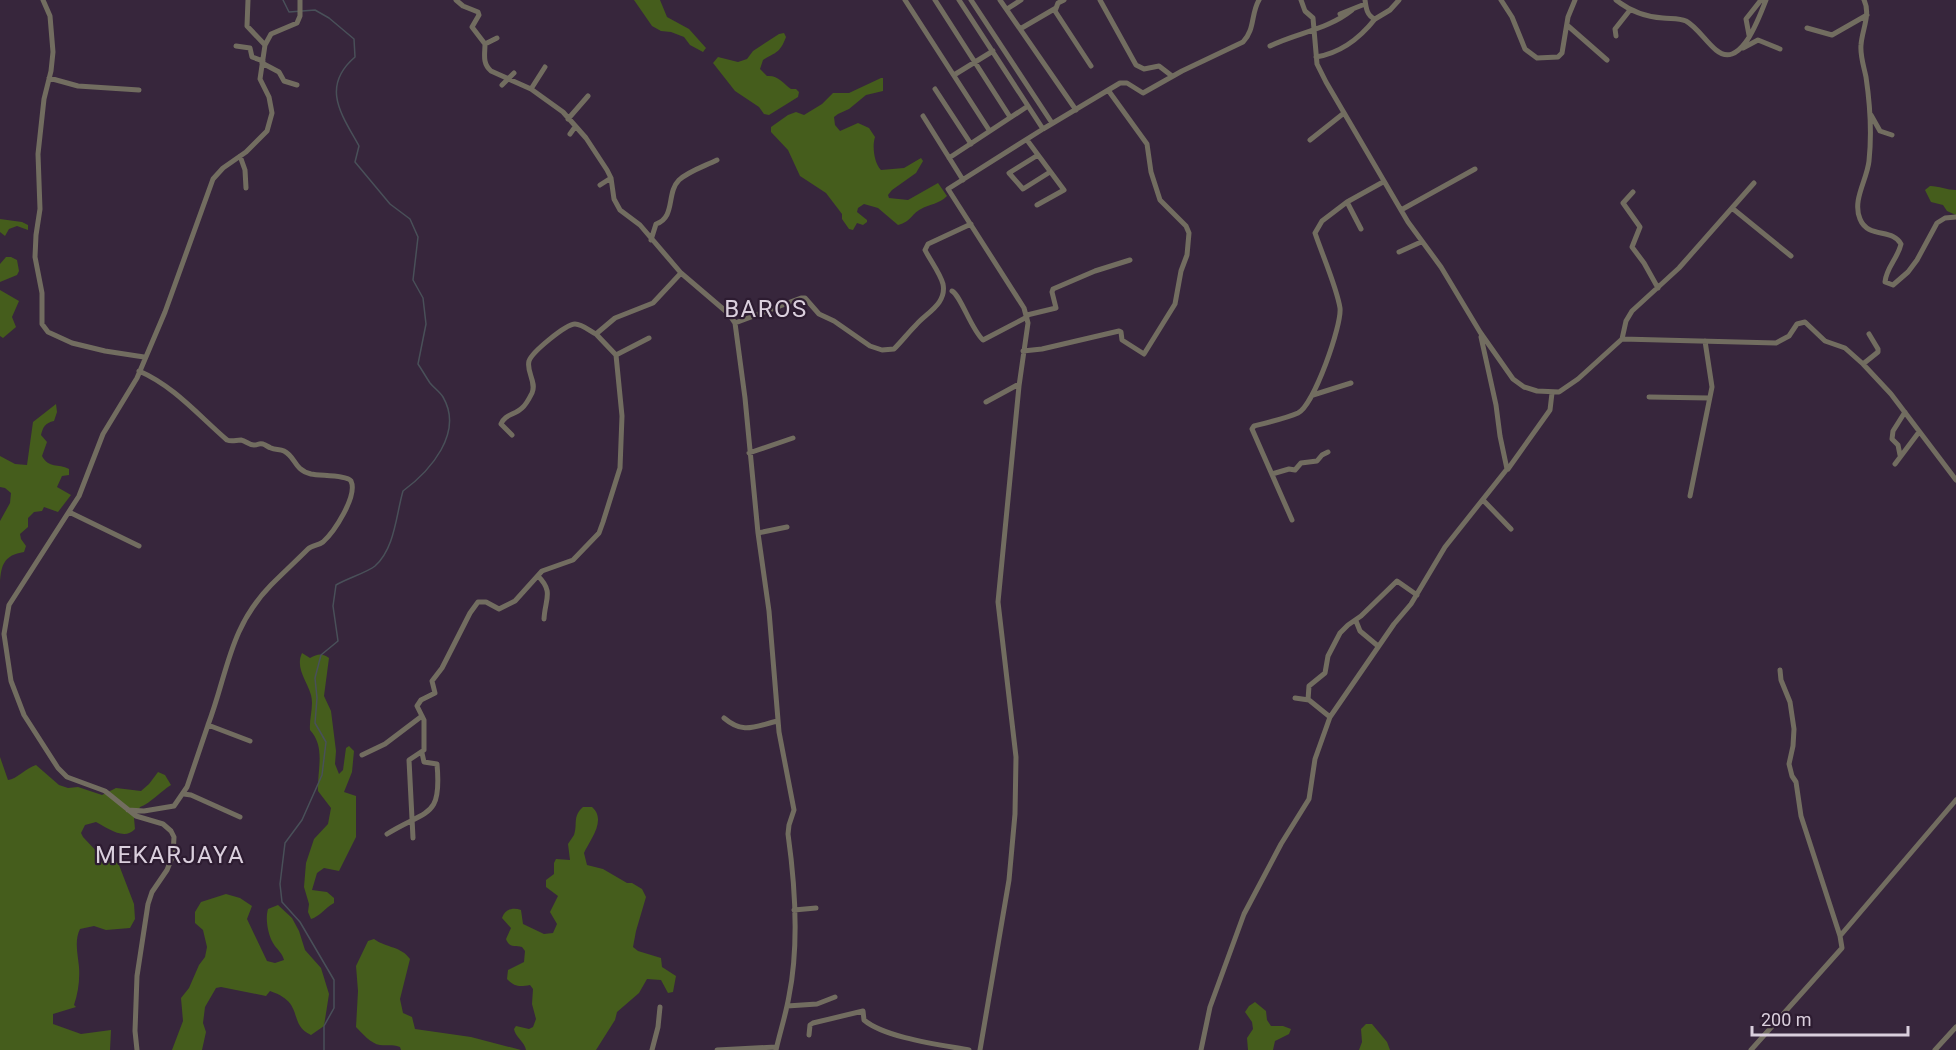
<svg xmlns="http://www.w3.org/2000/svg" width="1956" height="1050" font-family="Roboto,sans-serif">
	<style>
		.forest { fill: #455d1c }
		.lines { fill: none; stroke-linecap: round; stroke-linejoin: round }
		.stream { stroke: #495059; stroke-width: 1.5 }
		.minor { stroke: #726d60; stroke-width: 5 }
		.labels { text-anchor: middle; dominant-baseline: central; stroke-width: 4.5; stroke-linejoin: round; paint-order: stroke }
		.quarter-label { font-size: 24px; letter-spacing: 1.5px; fill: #dacfdd; stroke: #2d1c31 }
	</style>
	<rect width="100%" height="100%" fill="#37263c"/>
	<!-- forest -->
	<path class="forest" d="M634,0H660L667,17L689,29L706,48L703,52L690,45L684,37L671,32L661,31L652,26Z
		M784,33L786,37C780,53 776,52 763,60L760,69L767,76C778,75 783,83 791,89H796L799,92L798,97L769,115L764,114L759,107L735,91L713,63L718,57L738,62L747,59L753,51L779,34Z
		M881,78H883V91L866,95L849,109L838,114L834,117L835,125L840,131L858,123L869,128L875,137C872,146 874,163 881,170L904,168L921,158L923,161L916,173L892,190L888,195L889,198L908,200L938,183L947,196C939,204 930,204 921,209C910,215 912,221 898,225L878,208L864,204L858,208L857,212L867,220V222L863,225L857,223L853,230L849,229L842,219V214L826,193L800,176L788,150L771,132V127L788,115L796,112L804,115L822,104L833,93H849Z
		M1930,186C1939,186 1947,190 1956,190V215L1947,211L1943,205L1931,202L1925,190Z
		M0,219L22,222L28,225V230L17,226L9,229L5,236L0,232Z
		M6,257H11L17,260L19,271L17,275L0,282V264Z
		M0,290L19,301L12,317L16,327L3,338L0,336Z
		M56,404L57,412L54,421C45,423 43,427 41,435L47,442L42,456C49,469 58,463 69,469V475L62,476L57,487L71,495L58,512L44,507L42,511L34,512L28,518V527L20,534L21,539L26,546L24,552C4,555 1,565 0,583V521L10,503L11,493L5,488L0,487V456L15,464L27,465L33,422Z
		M302,653L310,658C318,654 321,653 329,658L324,696L331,711L336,751L335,764L339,774L343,770L346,748L349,746L354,751L352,772L344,792L356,796V837L339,871L324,868L317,873L312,890L327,892L334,898V903C325,908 319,917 311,919L308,912L309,904L304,887L306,863L314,839L328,824L331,808L318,791C317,771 326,747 310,730C309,719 314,706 311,695C307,681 295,668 302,653Z
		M0,757L8,780C17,779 26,768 36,765L59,785L68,788L78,787L102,795L116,788L141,791L149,784L158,772L165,775L171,785C161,791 151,803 140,807L134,818L135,829C124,841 108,828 96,822L85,825L81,833L83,837L99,854L112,858L119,865L134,904L135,919L130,928L106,930L94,926L80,929C74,941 78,955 79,967C80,980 78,993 74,1005L76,1007L53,1014V1024L81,1034L111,1030L110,1050H0Z
		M583,807H592C607,820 590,840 584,853L587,865L603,869L627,883H632L642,889L646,897L636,931L633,947L638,951L661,958L662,967L676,976L673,992L668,993L661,980L647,979L639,993L617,1012L615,1020L596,1050H526C525,1042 515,1037 514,1029L516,1026L529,1029L533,1027L536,1019L532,1004L533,989L530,985C520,987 514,987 507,979L508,970L524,962L525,951L522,947C515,945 509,948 506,939L511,928L502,918C505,909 513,907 521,910L523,924L544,934L553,933L557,924L550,912L558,896L546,887V880L554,874V863L556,859L570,860L568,844C570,841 572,838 574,835C578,824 572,817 583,807Z
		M226,894L240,898L252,906L247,919L267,961L275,963L284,960C282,952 277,950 273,943C268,934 265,919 268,909L278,905L292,918L299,931L305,950L321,968L329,994L324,1026L311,1035C287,1024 306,1003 270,991L266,996L221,987L216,988L205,1007L203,1023L206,1032L202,1050H172L183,1021L181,998L189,988L199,965L205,957L207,947L203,930L195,923V912L201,902Z
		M374,939C386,948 401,946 410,959L400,999L403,1013L412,1017L415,1029L471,1037L521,1050H401L400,1047C391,1044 388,1046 380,1045C371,1044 362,1033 356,1027L358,991L356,966L368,941Z
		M1255,1002L1266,1011L1267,1020L1271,1026H1283L1291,1029L1289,1034L1275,1041L1273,1050H1248L1247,1038L1253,1029L1252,1022L1245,1012L1249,1006Z
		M1366,1024H1372L1387,1042L1390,1050H1359L1362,1042L1361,1029Z"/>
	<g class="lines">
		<!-- stream -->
		<path class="stream" d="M283,0L289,12L315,10L329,18L354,39L355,57C320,87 342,115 359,146L355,162L390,204L410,219L418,237L413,280L423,298L426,324L418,364C422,370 426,377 430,383C434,388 440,392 443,397C464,433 430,471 403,491C396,515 395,548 375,566C368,572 346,579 336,585L333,606L338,641L321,655L315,678L317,698L315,723L326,742L322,775L302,820L285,843L280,884L282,902L300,922L334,980V1008L324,1026V1050"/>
		<!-- minor -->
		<path class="minor" d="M43,0L50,16L53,52L51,71L44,99L38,154L40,209L36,235L35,257L42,293V324L48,332L72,343L105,351L144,357
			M248,0L247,26L265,45
			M456,0L463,6L478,12L479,15L472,27L485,44C485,54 482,63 491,71L531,89L563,112L586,138L607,170L611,178L614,199L620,210L640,225L681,273L729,314L735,323L745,398L758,533L769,611L779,732L794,810L789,825L788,834C795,884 799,946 789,996C786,1014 780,1032 776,1050
			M905,0L989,130
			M935,0L1010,117
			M959,0L1043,129
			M971,0L1052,123
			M1000,0L1076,110
			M1064,0L1058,3L1055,11L1091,66
			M1100,0L1136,65L1144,69L1159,66L1172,76
			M1301,0L1305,11L1313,18L1317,64L1326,82L1408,222L1441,267L1480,332L1513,379L1524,387L1537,391L1559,392L1578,379L1622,339L1776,343L1789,336L1797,324L1805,322L1825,341L1845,348L1863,364L1891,394L1956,480
			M1365,0C1366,8 1367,16 1375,19L1390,10L1399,0
			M1501,0L1512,17L1525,49L1537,58L1558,57L1562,53L1568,17L1575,0
			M1616,0C1630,11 1644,17 1663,18C1670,19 1679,18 1686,21C1697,27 1706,42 1716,50C1741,71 1759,17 1766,0
			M1864,0C1871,14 1862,30 1861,45C1860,56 1864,67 1866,77C1870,104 1872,133 1869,161C1867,180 1852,200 1860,219C1868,239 1893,228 1901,244C1898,258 1886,268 1885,282L1893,285L1908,272L1917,260L1937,223L1945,218L1956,217
			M1007,9L1021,0
			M1340,14L1365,4
			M1567,25L1607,60
			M1807,28L1832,35L1867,15
			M1020,29L1056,8
			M1749,35L1746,19L1761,0
			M1616,36L1615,29L1630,10
			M485,44L497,38
			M236,46L250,48L252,57L263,61
			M1270,46C1299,32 1327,30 1352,10
			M1743,48L1758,40L1780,49
			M1316,57C1341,53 1360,38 1375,19
			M262,63L279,72L284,81L297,85
			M954,75L993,51
			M49,78L78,86L139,90
			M502,85L514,73
			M531,89L545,67
			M935,89L971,144
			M1871,115L1880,131L1892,135
			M923,116L963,180
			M568,119L588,96
			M570,134L575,127
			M1027,140L1064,190L1037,205
			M1310,140L1344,113
			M1038,155L1009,173L1023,189L1050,172
			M240,156L245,170L246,188
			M949,158L1028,106
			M600,185L611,178
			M1633,192L1623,203L1640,227L1632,247L1644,263L1658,288
			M1732,208L1791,256
			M1401,210L1475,169
			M1361,229L1347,202L1383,182
			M651,240L656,224C676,217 666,193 679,180C689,171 705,166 717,160
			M1399,252L1421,242
			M952,291C961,296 971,329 983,340L1027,317
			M1027,315L1056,308L1052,292L1053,289L1095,271L1130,260
			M735,323L801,298H805L819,314L834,321L870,346L882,350L894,349C902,341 908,333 916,325C926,313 947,304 943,284C940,273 930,260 925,250L928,244L971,224
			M1622,339L1626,321L1632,311L1679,268L1754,183
			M1023,351L1042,349L1119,331L1121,332L1122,340L1144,354L1175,304L1181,271L1187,255L1189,233L1186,226L1160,200L1151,172L1147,144L1108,90
			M616,355L649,338
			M1863,364L1878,352V349L1869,334
			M139,371C174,386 199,416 227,440C232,442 236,440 241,440C246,441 249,445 254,445C259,445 258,443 263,444C266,445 268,447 271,448C275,450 280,449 284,451C296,457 293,469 311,474C320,476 347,475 351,481C358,496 334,532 323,542C318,546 312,545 308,549C296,561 283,573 271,585C229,628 228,672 208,725
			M1313,395L1351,383
			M1649,397L1709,398
			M986,402L1019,384
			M512,435L501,424C505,414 515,415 522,408C526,405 530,397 532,393C537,382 526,372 529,361C532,352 566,324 575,324C582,324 590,331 596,334L615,318L653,303L681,273
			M749,453L793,438
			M1900,455L1898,445L1892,439L1893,431L1905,412
			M1895,464L1919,432
			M1508,469L1550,410L1552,393
			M1272,474L1289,469L1295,470L1301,463L1317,461L1322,455L1328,452
			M1690,496L1712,387L1705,341
			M1483,500L1511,529
			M69,512L139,546
			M1292,520L1252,429L1254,426C1266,423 1287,418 1298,413C1314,405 1342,325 1340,308C1337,288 1322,254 1315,233L1322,221L1347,202
			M758,533L787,527
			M538,576C554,592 545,599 544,619
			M1356,621L1360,631L1378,646
			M1780,670L1781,680L1790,702L1794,729L1793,746L1789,764L1792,776L1796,782L1801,816L1840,936
			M1295,698L1309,700L1330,717
			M1308,700L1309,686L1325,673L1328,656L1340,633L1348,625L1361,616L1397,581L1417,595
			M724,718C744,735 755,726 778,721
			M362,755L385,744L422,716
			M184,794L191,795L240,817
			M128,810L144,811L174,806L187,787L208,725L250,741
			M387,834C427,809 442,819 437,764L424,762L422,753
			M413,838L409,760L424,750V720L417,706L421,700L435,693L432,681L442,668L470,613L478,602H486L499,609L515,601L542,571L573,560L599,533L603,522L620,468L622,416L616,355L596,334
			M794,910L816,908
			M787,1006L817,1004L835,997
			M809,1035L810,1025L813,1023L863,1011L864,1020C885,1038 942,1045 969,1050
			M137,1050L135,1031L137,976L148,904L152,892L167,870L173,855L174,837L171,831L163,824L136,816L105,791L67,777L58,768L24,715L11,681L4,634L9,605L79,496L103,434L137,378L165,312L213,179L223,168L246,152L267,131L272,113L269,97L260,79L265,45L271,34L297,23L300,16V0
			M652,1050L658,1027L660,1007
			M717,1050L776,1047
			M980,1050L1009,880L1015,814L1016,757L998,602L1019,386L1028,323L1024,308L948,189L1043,129L1120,83H1127L1143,93L1182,71L1243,42C1255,30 1251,13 1259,0
			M1201,1050L1210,1007L1244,914L1281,844L1309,799L1315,759L1330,717L1394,624L1411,604L1445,547L1507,469L1500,436L1496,405L1481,337
			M1751,1050L1842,948L1840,936L1956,800
			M1935,1050L1956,1027"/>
	</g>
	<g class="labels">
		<!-- quarter labels -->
		<g class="quarter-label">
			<text x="766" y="309">BAROS</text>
			<text x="170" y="855">MEKARJAYA</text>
		</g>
	</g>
	<!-- scale -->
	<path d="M1752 1026v9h156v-9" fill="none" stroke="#dacfdd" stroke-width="3"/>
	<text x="1761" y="1026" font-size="18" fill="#dacfdd" stroke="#2d1c31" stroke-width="4.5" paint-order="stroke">200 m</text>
</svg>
